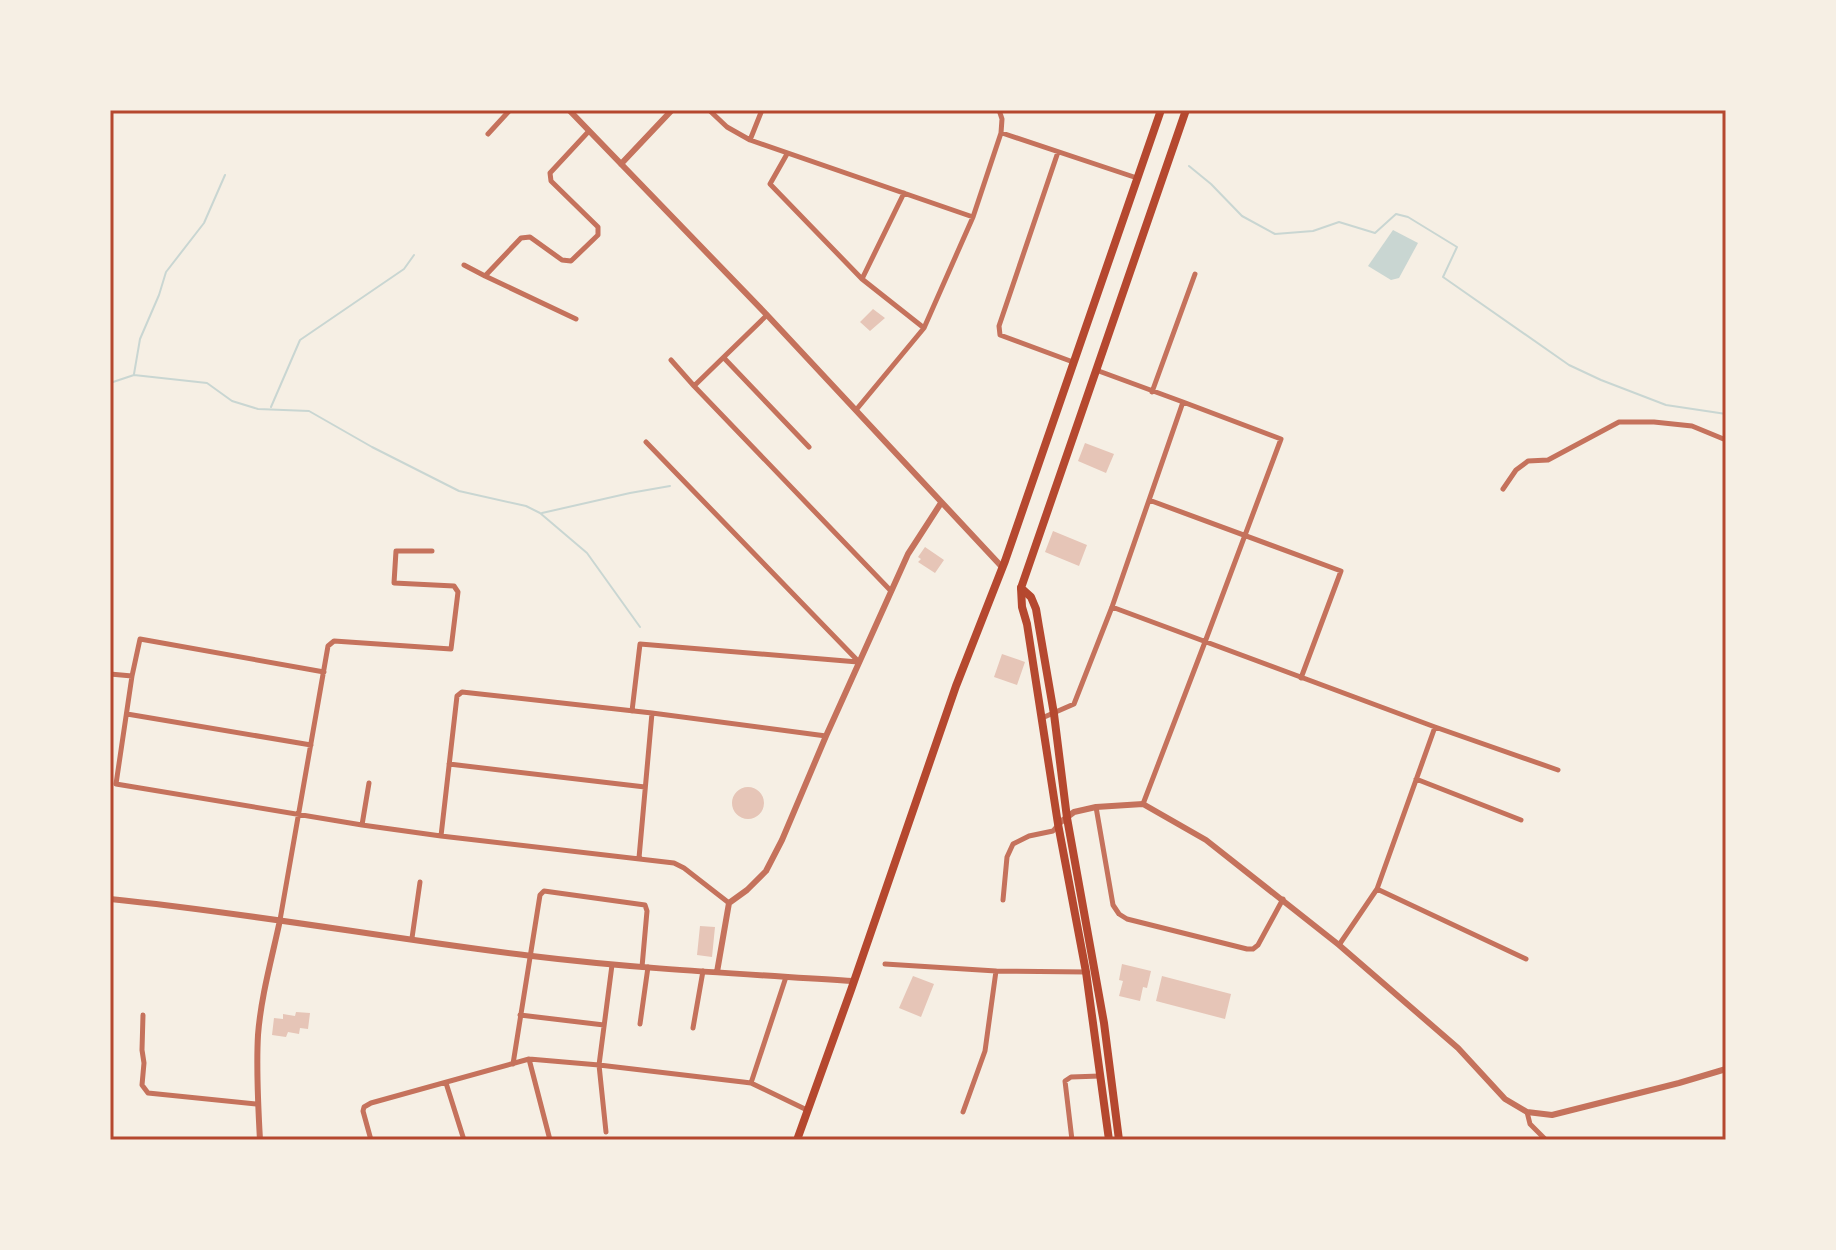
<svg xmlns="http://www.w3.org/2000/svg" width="1836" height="1250" font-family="Overpass,sans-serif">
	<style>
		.water { fill: #c9d6d2 }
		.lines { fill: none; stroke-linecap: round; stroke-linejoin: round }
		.stream { stroke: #c9d6d2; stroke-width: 2 }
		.building { fill: #e6c5b7 }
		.minor { stroke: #c5725c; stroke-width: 5 }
		.tertiary { stroke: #c5725c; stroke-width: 6 }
		.primary { stroke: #b5482f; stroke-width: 8 }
		.trunk { stroke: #b5482f; stroke-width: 8 }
		.neatline { fill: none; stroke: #b5482f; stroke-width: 3 }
	</style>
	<rect width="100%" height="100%" fill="#f6efe4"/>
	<!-- water -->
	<path class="water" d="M1393,230L1418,243L1399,278L1391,280L1368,266Z"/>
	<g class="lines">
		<!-- stream -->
		<path class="stream" d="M1189,166L1211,184L1242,216L1275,234L1313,231L1339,222L1375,233L1396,214L1408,217L1457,247L1443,277L1569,365L1601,380L1666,405L1726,414
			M134,374L140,339L159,295L166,272L204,223L225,175
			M110,383L134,375L207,383L232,401L258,409L309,411L372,447L459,491L526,506L540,513L587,553L640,627
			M271,407L300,340L404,269L414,255
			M542,513L630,493L670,486"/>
	</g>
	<!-- building -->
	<path class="building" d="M873,309L885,318L870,331L860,322Z
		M1085,443L1114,454L1106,473L1078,461Z
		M1053,531L1087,545L1079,566L1045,552Z
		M925,547L944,560L935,573L918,562L921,559L918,557Z
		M1002,654L1025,662L1017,685L994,677Z
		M732 803a16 16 0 1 1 32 0a16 16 0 1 1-32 0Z
		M700,926L715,927L712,957L697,955Z
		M1122,964L1151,971L1147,988L1143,987L1140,1001L1119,996L1123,981L1119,980Z
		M913,976L934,984L921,1017L899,1008Z
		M1162,976L1231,994L1225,1019L1156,1001Z
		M296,1012L310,1013L308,1029L300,1028L299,1034L288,1032L286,1037L272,1035L274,1018L283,1019V1014L295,1016Z"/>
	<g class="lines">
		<!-- minor -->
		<path class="minor" d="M709,110L727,127L750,140L973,217
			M1002,133L1137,178
			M488,134L510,110
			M750,140L762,110
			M1058,152L999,326L1000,335L1073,362
			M787,154L770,184L862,279L924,328
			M464,265L485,276
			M862,279L904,193
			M767,315L694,386L891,591
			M576,319L485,276L521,238L530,237L562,260L571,261L598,235V227L551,181L550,173L589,131
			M724,358L809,447
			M671,360L694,386
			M1152,392L1195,274
			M856,410L924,328L973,217L1001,133L1002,119L999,110
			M646,442L859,662
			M1503,489L1516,470L1528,461L1548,460L1619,422H1654L1692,426L1726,440
			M1149,500L1341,571L1301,678
			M1112,607L1435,727L1558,770
			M324,672L140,639L132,676L116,784L362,825L441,836L674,863L684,868L729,903
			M110,674L132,676
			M632,711L640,644L858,662
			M127,714L311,745
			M1042,718L1074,704L1112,607L1183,402L1096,370
			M449,764L645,787
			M1416,779L1521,820
			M1143,804L1205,642L1281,439L1183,402
			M1096,807L1113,905L1119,914L1127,919L1247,949H1253L1258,945L1283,899
			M362,825L369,783
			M441,836L457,696L462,692L652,713L826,736
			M639,858L652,713
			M1377,889L1526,959
			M1003,900L1007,857L1013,844L1029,836L1053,831L1058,825
			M280,920L328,646L334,641L451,649L458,592L454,586L394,583L396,551H432
			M412,938L420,882
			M1339,945L1377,889L1435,727
			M885,964L996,971L1086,972
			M143,1015L142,1050L144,1063L142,1085L148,1093L257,1104
			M520,1015L604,1025
			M640,1024L648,967
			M693,1028L703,971
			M529,1059L550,1140
			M513,1064L540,895L544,891L645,905L647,911L642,967
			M446,1083L464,1140
			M751,1083L786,977
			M963,1112L985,1051L996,971
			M1527,1112L1530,1124L1546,1140
			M606,1132L599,1065L612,965
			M371,1140L363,1111L364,1107L371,1103L529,1059L599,1065L743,1082L751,1083L807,1110
			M1072,1140L1065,1081L1071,1077L1100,1076"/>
		<!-- tertiary -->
		<path class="tertiary" d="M569,110L767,315L1002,567
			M621,164L672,110
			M1058,824L1074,812L1096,807L1143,804L1206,840L1339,945L1458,1048L1505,1099L1527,1112L1552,1115L1679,1083L1726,1069
			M110,899C251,913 391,939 532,956C638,969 746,974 853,981
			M717,972L729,903L747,890L766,871L782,840L826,736L908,554L941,503
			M260,1140C258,1105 256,1070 258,1035C261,996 272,958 280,920"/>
		<!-- primary -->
		<path class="primary" d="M1021,588L1022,607L1027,624L1058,824L1086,972L1109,1140"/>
		<!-- trunk -->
		<path class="trunk" d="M797,1140L851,990L956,686L1005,561L1161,110
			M1119,1140L1104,1023L1067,818L1054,714L1039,627L1036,609L1031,597L1021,588L1186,110"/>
	</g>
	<!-- border -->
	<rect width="1836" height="1250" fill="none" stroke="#f6efe4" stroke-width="224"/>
	<rect x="112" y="112" width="1612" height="1026" class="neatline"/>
</svg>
